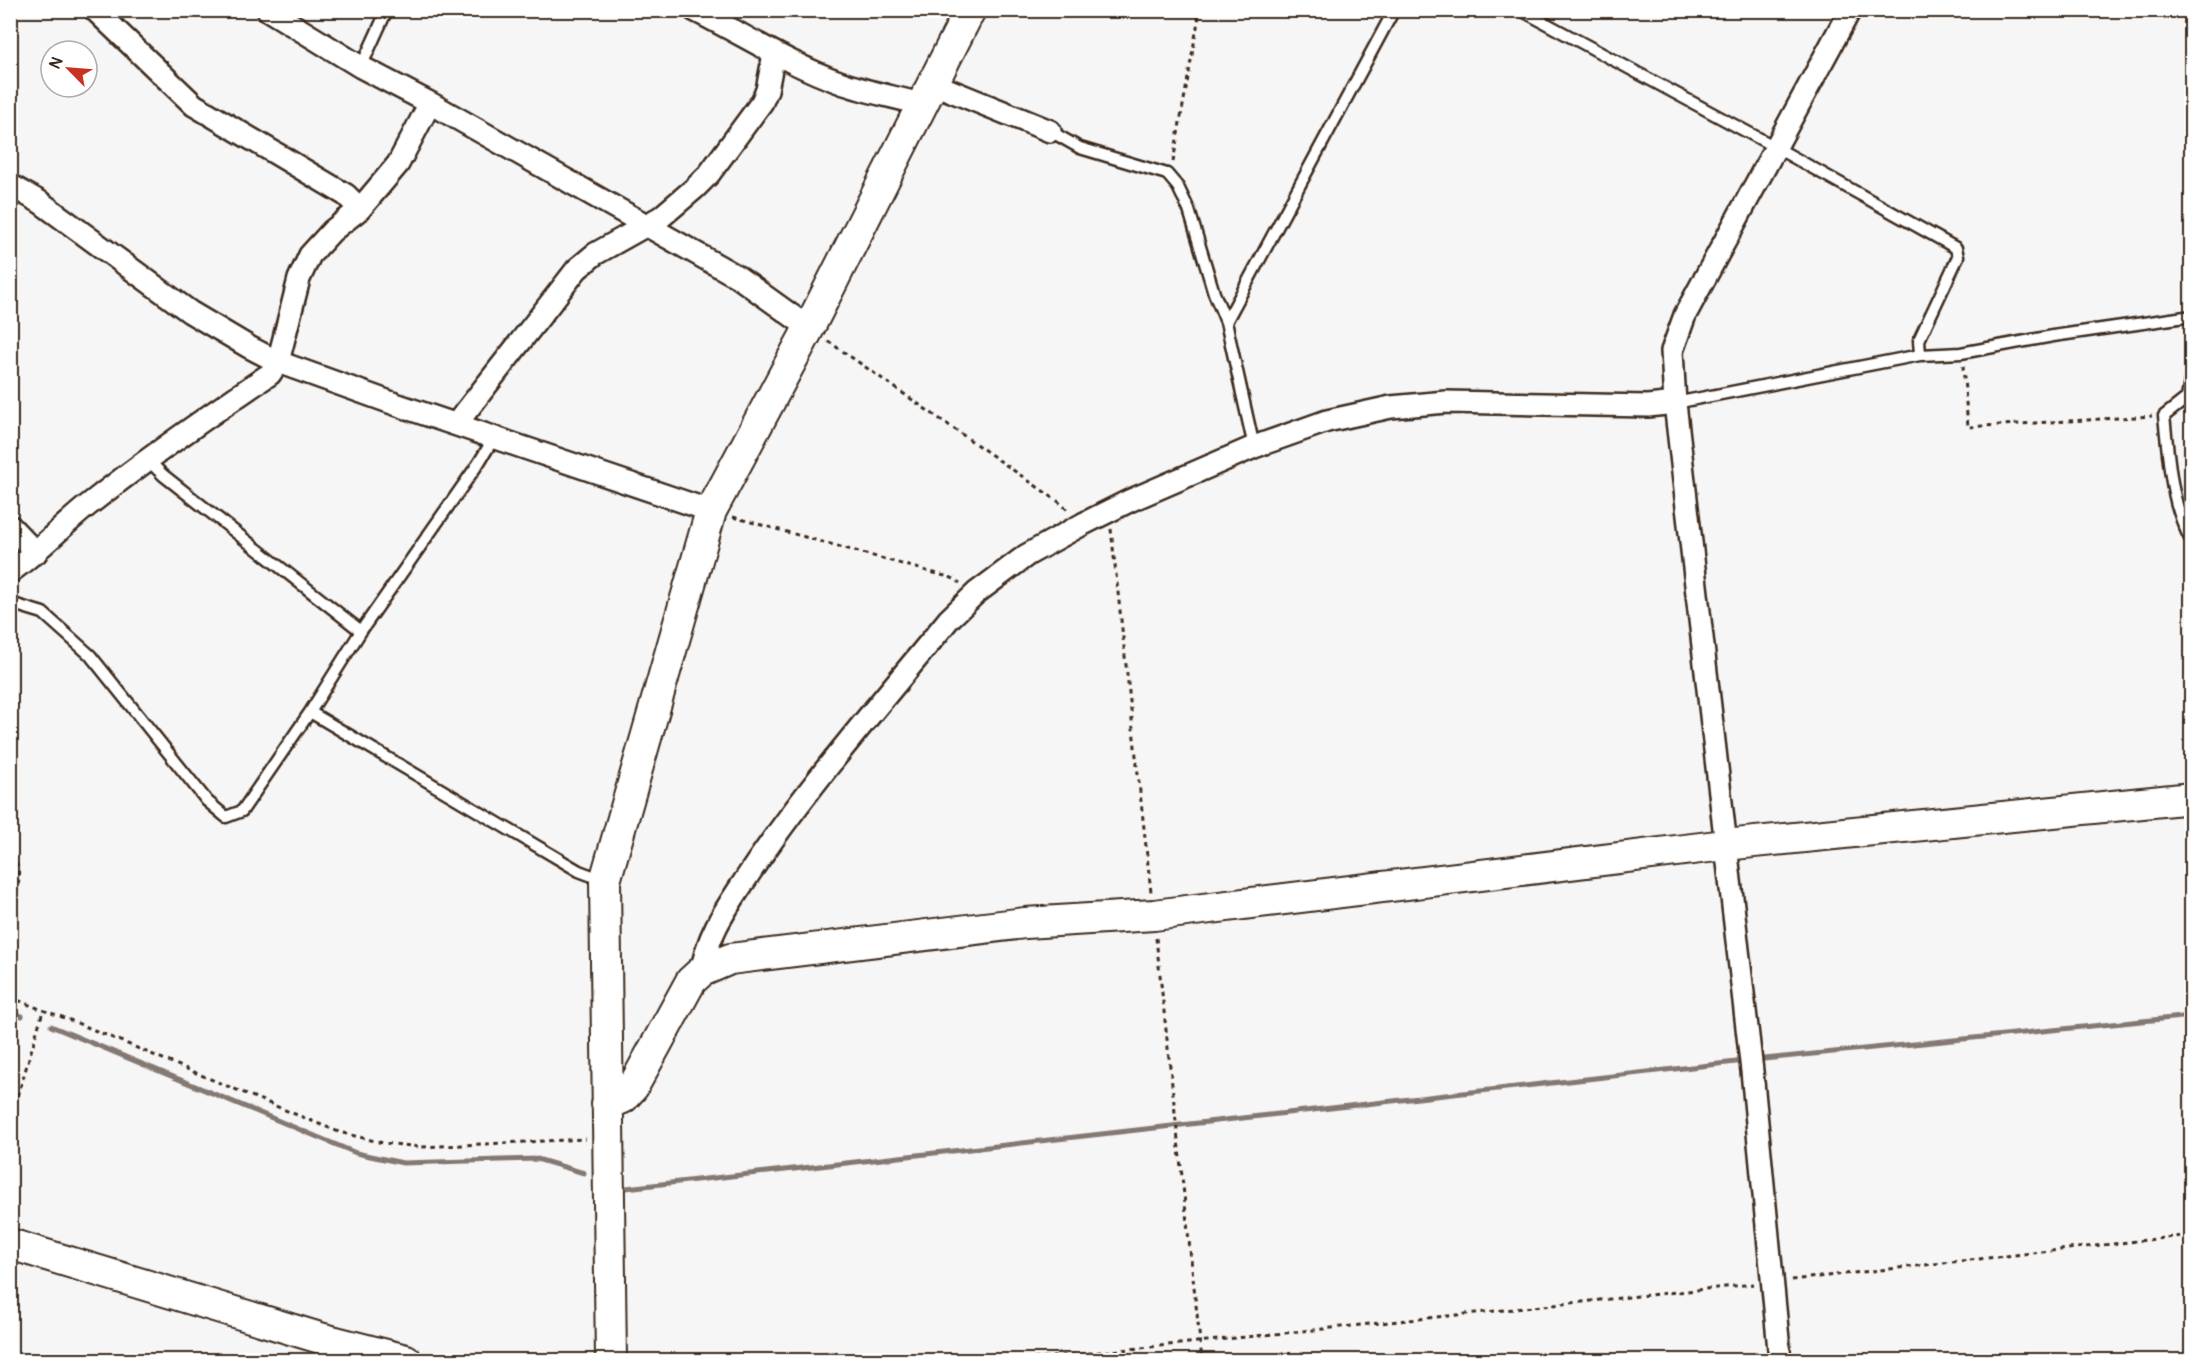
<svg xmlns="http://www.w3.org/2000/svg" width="2202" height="1371" font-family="Pangolin,sans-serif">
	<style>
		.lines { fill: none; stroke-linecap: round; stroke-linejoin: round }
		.stream { stroke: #847972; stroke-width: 5 }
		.lane-casing { stroke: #3b2a1e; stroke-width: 15 }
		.street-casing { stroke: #3b2a1e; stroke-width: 26 }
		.secondary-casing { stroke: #3b2a1e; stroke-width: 34 }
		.path { stroke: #3b2a1e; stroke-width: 3; stroke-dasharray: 4.5 4.5; stroke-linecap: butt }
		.lane { stroke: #fff; stroke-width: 10 }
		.street { stroke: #fff; stroke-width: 21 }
		.secondary { stroke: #fff; stroke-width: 30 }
	</style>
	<rect width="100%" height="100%" fill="#f7f6f6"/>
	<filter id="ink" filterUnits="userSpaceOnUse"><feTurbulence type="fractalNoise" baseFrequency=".0167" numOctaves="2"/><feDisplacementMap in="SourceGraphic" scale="12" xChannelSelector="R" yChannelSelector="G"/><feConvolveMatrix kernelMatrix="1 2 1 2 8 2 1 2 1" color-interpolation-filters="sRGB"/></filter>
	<g filter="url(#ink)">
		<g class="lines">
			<!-- stream -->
			<path class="stream" d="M10,1013L22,1016
				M51,1026L356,1153L403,1163L537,1159L584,1173
				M1754,1060L2192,1016
				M626,1188L1745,1061"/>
			<!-- lane casing -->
			<g class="lane-casing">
				<path id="lane" d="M1521,10L1775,147L1956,248L1958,257L1919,340L1920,355
					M361,67L387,10
					M1050,131L1080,148L1167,174L1178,187L1189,210L1214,293L1226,322L1254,447
					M1226,322L1394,10
					M2192,370L2187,398L2164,416C2169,459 2170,503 2192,542
					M1675,403L1920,355L1961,353L2053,336L2192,316
					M148,460L163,475L361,631
					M10,603L43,613L90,655L207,801L226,817L242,811L310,712L361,631L478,464L494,438
					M310,712L579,871L603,880"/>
			</g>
			<!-- street casing -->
			<g class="street-casing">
				<path id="street" d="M95,10L194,105L346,195L360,209
					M268,10L361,67L430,103L738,277L809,328
					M694,10C743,34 788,64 839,82C866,92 896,97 924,105
					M934,84L1050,131
					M10,185L40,202L190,312L249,347L278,362L395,404L711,511
					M457,423L577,269L595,254L661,217L695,188L709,174L762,102L767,90L774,54
					M10,526L36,553
					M10,572C38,552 61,527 87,506C146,459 208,416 270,374L278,362L299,279L310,255L332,231L360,209L398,164L430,103
					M702,971C707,933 729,905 749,874C809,784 881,703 949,619L976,593L1027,555L1083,524L1129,501L1254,447L1327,421L1391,407L1446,402L1648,406L1675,403
					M1780,1360L1752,1071L1675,403L1672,351L1685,315L1850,10"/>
			</g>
			<!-- secondary casing -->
			<g class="secondary-casing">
				<path id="secondary" d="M607,1104L623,1098L633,1087L691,981L702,971L730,959L1025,923L1154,915L1725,845L2192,798
					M10,1244L320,1338L406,1360
					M611,1360L605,881L711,511L809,328L970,10"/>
			</g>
			<!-- path -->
			<path class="path" d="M1173,162L1200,10
				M828,341L1059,502L1070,512
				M1963,366L1968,427L2152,416
				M733,517L952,578L960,583
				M1111,529L1151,892
				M10,855C26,871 17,892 10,912
				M1156,938L1202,1360
				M10,996C31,1007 53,1013 75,1022C163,1059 250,1096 339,1132L383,1143L421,1147L586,1139
				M10,1122L43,1011
				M1791,1280L2192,1235
				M1025,1360L1754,1284"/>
			<!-- lane -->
			<use href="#lane" class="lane"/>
			<!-- street -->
			<use href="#street" class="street"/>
			<!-- secondary -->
			<use href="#secondary" class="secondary"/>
		</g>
	</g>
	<!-- margin -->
	<rect width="2202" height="1371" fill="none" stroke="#fff" stroke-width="36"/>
	<rect x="18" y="18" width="2166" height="1335" fill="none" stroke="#3b2a1e" stroke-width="2" filter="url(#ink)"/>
	<!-- north arrow -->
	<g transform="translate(69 69) rotate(295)"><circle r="28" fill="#ffffff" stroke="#b1aaa5" stroke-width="1.5"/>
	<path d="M0-4.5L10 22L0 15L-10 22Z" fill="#c8321e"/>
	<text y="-9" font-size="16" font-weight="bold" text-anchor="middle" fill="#3b2a1e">N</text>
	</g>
</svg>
